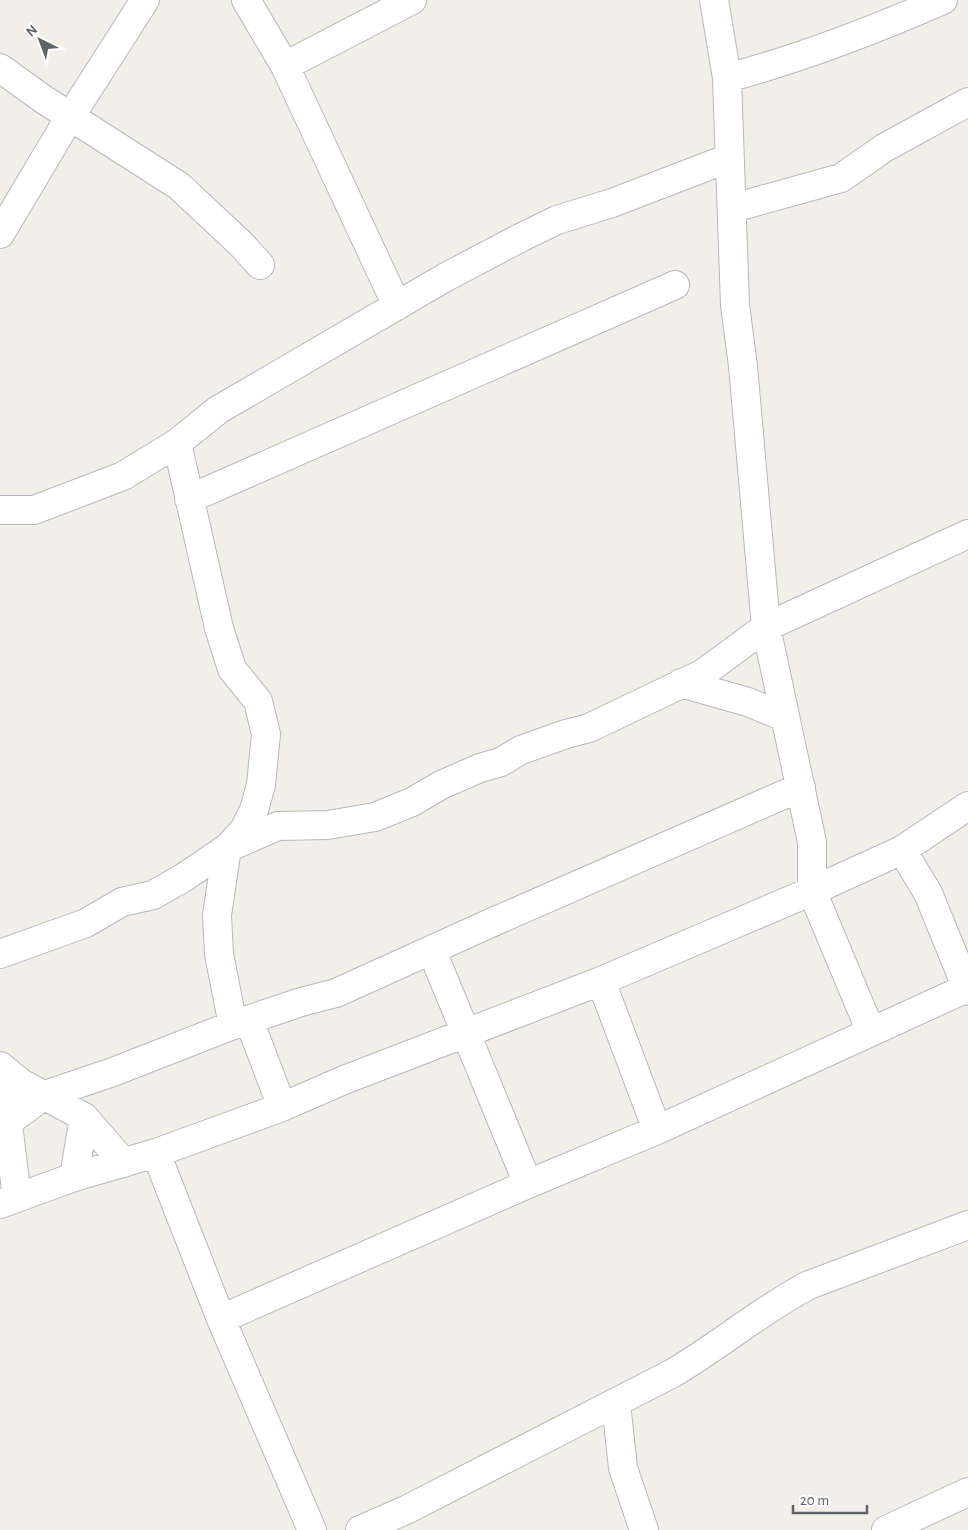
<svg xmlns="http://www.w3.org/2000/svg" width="968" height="1530" font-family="'Alegreya Sans',sans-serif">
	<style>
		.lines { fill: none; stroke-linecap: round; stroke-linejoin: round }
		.minor-casing { stroke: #b5b8bc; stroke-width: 30 }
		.minor { stroke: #fff; stroke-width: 28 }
	</style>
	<rect width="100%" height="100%" fill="#f1efe8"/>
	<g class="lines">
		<!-- minor casing -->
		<g class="minor-casing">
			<path id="minor" d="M246,0L285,66
				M714,0L727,78L735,305L743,366L766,627L812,842V891L871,1032
				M0,68L43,99L179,186L241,244L260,265
				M727,78C802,58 872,31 943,0
				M733,208L841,178L884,148L968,102
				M0,234L65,125L145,0
				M397,306L285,66L412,0
				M177,443L219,628L232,669L258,701L266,734L261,785L254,810L244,830L227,848L217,915L219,954L233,1025
				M189,499L675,285
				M0,510H34L123,476L177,443L218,410L446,277L520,238L557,220L612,203L729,158
				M681,683L748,702L784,717
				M902,850L928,893L968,991
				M432,951L528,1184
				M0,954L86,923L122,902L153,895L183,878L227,848L278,826L328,825L375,817L412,802L441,785L480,768L501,762L521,750L566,734L589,728L702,674L766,627L968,534
				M601,981L657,1130
				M249,1020L282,1107
				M0,1066L21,1083L84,1117L124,1163
				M1,1067L17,1198
				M8,1122L45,1095L113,1072L233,1025L301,1002L336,993L493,922L801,787
				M156,1153L221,1319L312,1530
				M74,1177L84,1117
				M0,1204L74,1177L156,1153L282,1107L344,1080L601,981L812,891L902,850L968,806
				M221,1319L528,1184L657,1130L967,988
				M616,1403L623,1468L644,1530
				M360,1530L406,1510L673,1373C719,1346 761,1310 809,1285L968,1225
				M886,1530L968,1492"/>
		</g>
		<!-- minor -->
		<use href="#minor" class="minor"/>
	</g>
	<!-- north arrow -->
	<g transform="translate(40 40) rotate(318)" stroke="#ffffff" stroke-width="4" paint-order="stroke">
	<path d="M0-4L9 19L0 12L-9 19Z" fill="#5f6368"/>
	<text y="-8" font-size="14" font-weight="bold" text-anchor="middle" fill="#5f6368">N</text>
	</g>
	<!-- scale -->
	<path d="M793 1505v8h74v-8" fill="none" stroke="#5f6368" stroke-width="2.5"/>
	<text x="800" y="1505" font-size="15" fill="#5f6368" stroke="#ffffff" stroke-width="4" paint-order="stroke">20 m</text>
</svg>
